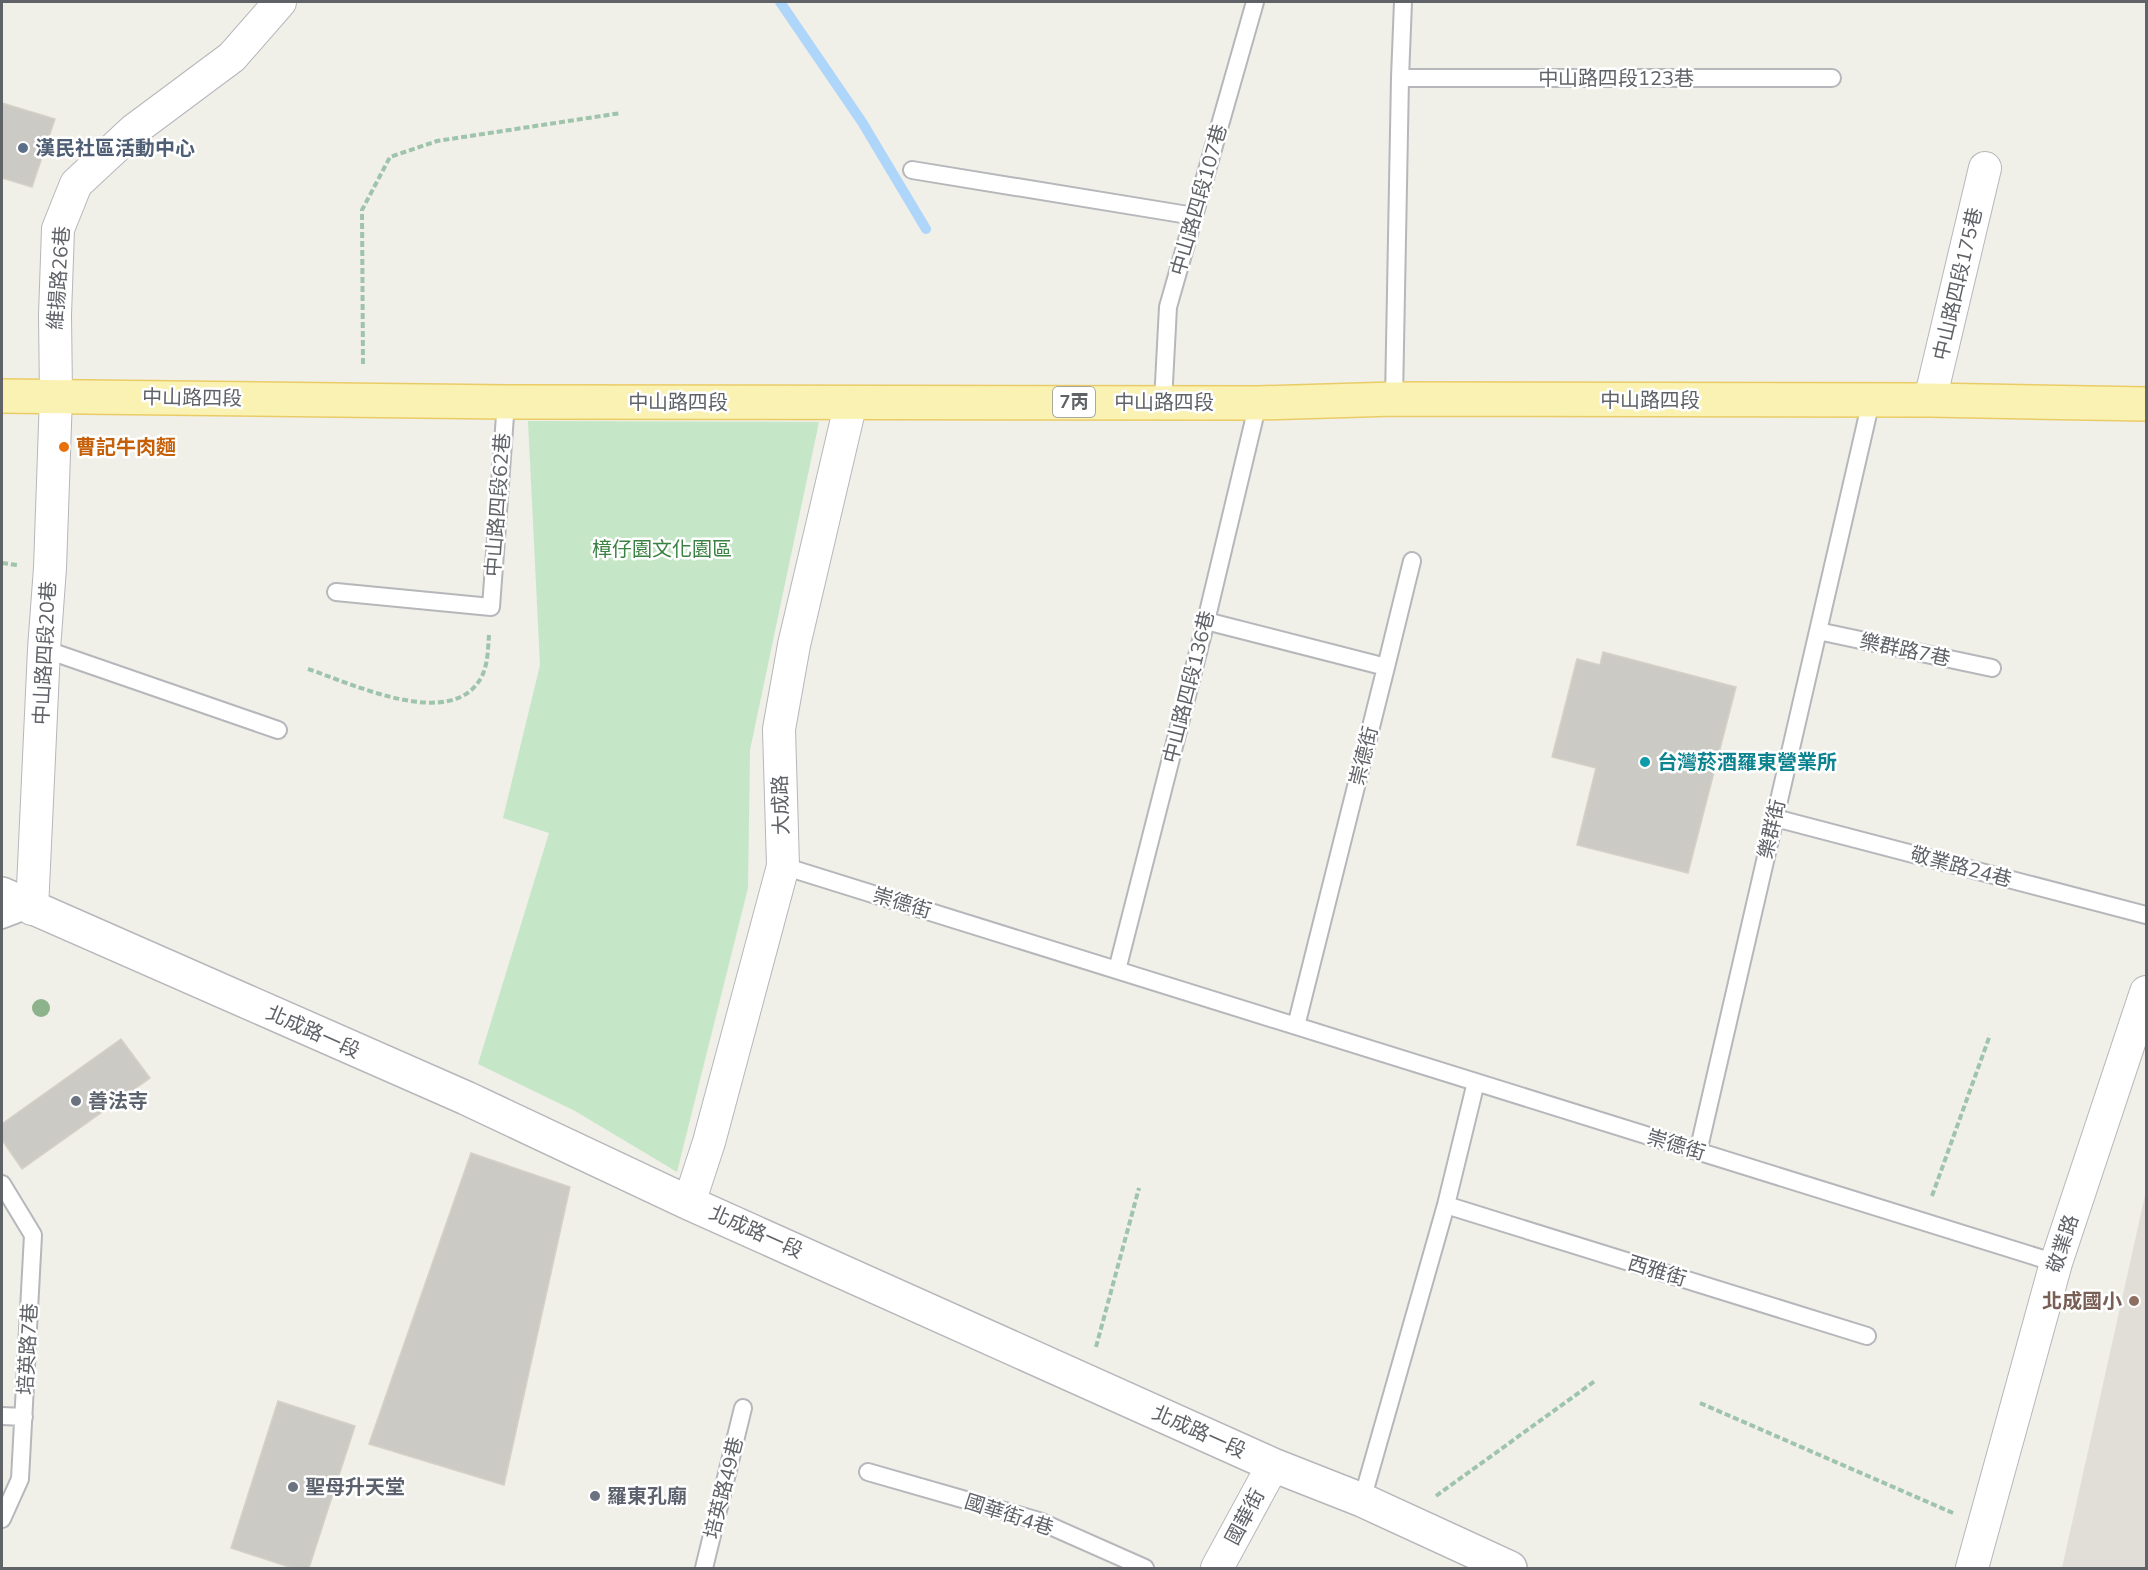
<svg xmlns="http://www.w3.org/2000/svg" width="2148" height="1570" font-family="'Nunito Sans','Noto Sans TC',sans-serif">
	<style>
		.education { fill: #e0ded6 }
		.green { fill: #c6e6c8 }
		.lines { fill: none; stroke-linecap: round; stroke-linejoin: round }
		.stream { stroke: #aed5fa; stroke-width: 10 }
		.building { fill: #cccac4; stroke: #d5d1c6; stroke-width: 1.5 }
		.service-casing { stroke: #b5b7bb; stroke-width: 20 }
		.minor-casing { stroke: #b5b7bb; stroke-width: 34 }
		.tertiary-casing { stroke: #b5b7bb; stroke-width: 36 }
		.primary-casing { stroke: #eacc67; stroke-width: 36 }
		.path { stroke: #9ec4ab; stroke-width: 4; stroke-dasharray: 6 3; stroke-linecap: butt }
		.service { stroke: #fff; stroke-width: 16 }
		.minor { stroke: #fff; stroke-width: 32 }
		.tertiary { stroke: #fff; stroke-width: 33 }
		.primary { stroke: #faf2b2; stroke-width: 33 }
		.tree { fill: #8cb38c }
		.service-dot { fill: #5c6f8a; stroke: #fff; stroke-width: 2 }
		.food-dot { fill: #e8710a; stroke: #fff; stroke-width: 2 }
		.culture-dot { fill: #0f9aa8; stroke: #fff; stroke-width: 2 }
		.worship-dot { fill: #6b7280; stroke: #fff; stroke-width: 2 }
		.education-dot { fill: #8d6e63; stroke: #fff; stroke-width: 2 }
		.labels { text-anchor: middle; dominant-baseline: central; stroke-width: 5; stroke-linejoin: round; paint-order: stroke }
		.shield { fill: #fff; stroke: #8f9195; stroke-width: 1.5 }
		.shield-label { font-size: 18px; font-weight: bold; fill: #5f6267 }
		.street-label { font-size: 20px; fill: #5f6267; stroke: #fff }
		.service-label { font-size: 20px; font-weight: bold; fill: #4e5e75; stroke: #fff; text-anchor: start }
		.food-label { font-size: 20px; font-weight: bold; fill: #c56008; stroke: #fff; text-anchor: start }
		.park-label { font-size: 20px; fill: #3a8241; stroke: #fff }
		.culture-label { font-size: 20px; font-weight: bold; fill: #0d838f; stroke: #fff; text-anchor: start }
		.worship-label { font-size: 20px; font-weight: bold; fill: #5b616d; stroke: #fff; text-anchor: start }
		.education-label { font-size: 20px; font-weight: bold; fill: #785e54; stroke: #fff; text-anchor: end }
	</style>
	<rect width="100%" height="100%" fill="#f0efe8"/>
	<!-- education -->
	<path class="education" d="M2146,1191V1568H2062L2097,1411Z"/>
	<!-- green -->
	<path class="green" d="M528,421L819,422L750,750L748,888L677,1172L575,1111L478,1064L549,833L503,818L540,665Z"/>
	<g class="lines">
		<!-- stream -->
		<path class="stream" d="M780,2L862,122L926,229"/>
	</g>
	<!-- building -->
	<path class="building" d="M2,103L55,119L32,187L2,178Z
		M1603,652L1736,687L1688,873L1577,845L1596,768L1552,757L1577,659L1600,665Z
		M121,1039L150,1078L22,1169L2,1140V1124Z
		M471,1153L570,1187L504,1485L369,1444Z
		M278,1401L355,1426L309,1568H292L231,1548Z"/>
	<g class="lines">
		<!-- service casing -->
		<g class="service-casing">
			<path id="service" d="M1400,78H1832
				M912,170L1194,216
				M1394,399L1400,78L1403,2
				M1163,402L1168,307L1255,2
				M336,592L491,607L506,402
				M1206,621L1386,667L1296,1026
				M1818,631L1992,668
				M44,649L278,730
				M1386,667L1412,561
				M1775,818L2146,915
				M783,866L2056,1263
				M2,920L31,909
				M1117,970L1206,621L1258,403
				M1698,1152L1871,401
				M2,1184L33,1235L20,1479L2,1519
				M1446,1205L1867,1336
				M2,1416L24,1417
				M868,1472L1039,1521L1145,1568
				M1362,1500L1446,1205L1476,1082
				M704,1568L743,1408"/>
		</g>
		<!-- minor casing -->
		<g class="minor-casing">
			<path id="minor" d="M1930,400L1985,168
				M32,909L44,649L50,568L56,396L55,315L58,229L76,184L134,130L232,57L280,2
				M689,1203L709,1142L783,866L779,729L794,645L851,402
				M1217,1568L1273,1465
				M1972,1568L2056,1263L2146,992"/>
		</g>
		<!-- tertiary casing -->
		<g class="tertiary-casing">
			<path id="tertiary" d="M2,894L466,1098L689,1203L1273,1465L1362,1500L1510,1568"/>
		</g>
		<!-- primary casing -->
		<g class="primary-casing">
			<path id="primary" d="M2,396L506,402L1258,403L1394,399L1930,400L2146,404"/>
		</g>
		<!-- path -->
		<path class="path" d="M363,364L362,210L390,157L437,141L621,113
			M2,563L17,565
			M308,669C351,683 453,733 482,676C488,664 488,648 489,635
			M1932,1196L1990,1035
			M1096,1347L1139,1188
			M1700,1403L1953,1513
			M1436,1496L1595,1381"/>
		<!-- service -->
		<use href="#service" class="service"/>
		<!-- minor -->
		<use href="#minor" class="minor"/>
		<!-- tertiary -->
		<use href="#tertiary" class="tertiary"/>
		<!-- primary -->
		<use href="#primary" class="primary"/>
	</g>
	<!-- trees -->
	<circle class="tree" cx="41" cy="1008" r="9"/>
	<!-- markers -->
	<circle class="service-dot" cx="23" cy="148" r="6"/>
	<circle class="food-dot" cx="64" cy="447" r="6"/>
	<circle class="culture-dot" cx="1645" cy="762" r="6"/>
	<g class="worship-dot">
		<circle cx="76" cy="1101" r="6"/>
		<circle cx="293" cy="1487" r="6"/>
		<circle cx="595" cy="1496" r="6"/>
	</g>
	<circle class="education-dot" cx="2134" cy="1301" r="6"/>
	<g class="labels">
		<!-- shield labels -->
		<rect class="shield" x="1053" y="387" width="42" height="30" rx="4.5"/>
		<g class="shield-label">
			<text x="1074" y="402">7丙</text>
		</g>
		<!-- street labels -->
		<g class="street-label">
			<text x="1616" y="78">中山路四段123巷</text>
			<text transform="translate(1199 200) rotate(-74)">中山路四段107巷</text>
			<text transform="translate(59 278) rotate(-86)">維揚路26巷</text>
			<text transform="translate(1958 284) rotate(-77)">中山路四段175巷</text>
			<text transform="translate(192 398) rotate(1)">中山路四段</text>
			<text x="1650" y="400">中山路四段</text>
			<text x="678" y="402">中山路四段</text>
			<text x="1164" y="402">中山路四段</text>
			<text transform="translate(498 505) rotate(-86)">中山路四段62巷</text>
			<text transform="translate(1905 650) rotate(12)">樂群路7巷</text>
			<text transform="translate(45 653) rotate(-87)">中山路四段20巷</text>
			<text transform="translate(1189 687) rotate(-76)">中山路四段136巷</text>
			<text transform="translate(1364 756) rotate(-76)">崇德街</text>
			<text transform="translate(781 805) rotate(-92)">大成路</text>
			<text transform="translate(1772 829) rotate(-77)">樂群街</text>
			<text transform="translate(1961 867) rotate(15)">敬業路24巷</text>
			<text transform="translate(902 903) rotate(17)">崇德街</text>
			<text transform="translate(313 1032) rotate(24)">北成路一段</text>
			<text transform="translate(1676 1145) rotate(17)">崇德街</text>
			<text transform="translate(756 1232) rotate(24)">北成路一段</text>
			<text transform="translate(2063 1244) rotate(-72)">敬業路</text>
			<text transform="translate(1657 1271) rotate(17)">西雅街</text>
			<text transform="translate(28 1349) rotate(-87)">培英路7巷</text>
			<text transform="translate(1199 1432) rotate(24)">北成路一段</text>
			<text transform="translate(724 1488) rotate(-76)">培英路49巷</text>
			<text transform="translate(1009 1515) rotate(18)">國華街4巷</text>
			<text transform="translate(1245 1517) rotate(-62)">國華街</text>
		</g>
		<!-- service labels -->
		<g class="service-label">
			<text x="35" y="148">漢民社區活動中心</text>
		</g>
		<!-- food labels -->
		<g class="food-label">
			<text x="76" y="447">曹記牛肉麵</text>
		</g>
		<!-- park labels -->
		<g class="park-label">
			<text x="662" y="549">樟仔園文化園區</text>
		</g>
		<!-- culture labels -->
		<g class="culture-label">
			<text x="1657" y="762">台灣菸酒羅東營業所</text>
		</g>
		<!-- worship labels -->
		<g class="worship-label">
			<text x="88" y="1101">善法寺</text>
			<text x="305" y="1487">聖母升天堂</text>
			<text x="607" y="1496">羅東孔廟</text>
		</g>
		<!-- education labels -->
		<g class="education-label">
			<text x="2122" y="1301">北成國小</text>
		</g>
	</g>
	<!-- border -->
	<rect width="2148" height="1570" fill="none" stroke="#5f6267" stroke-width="6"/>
</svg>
